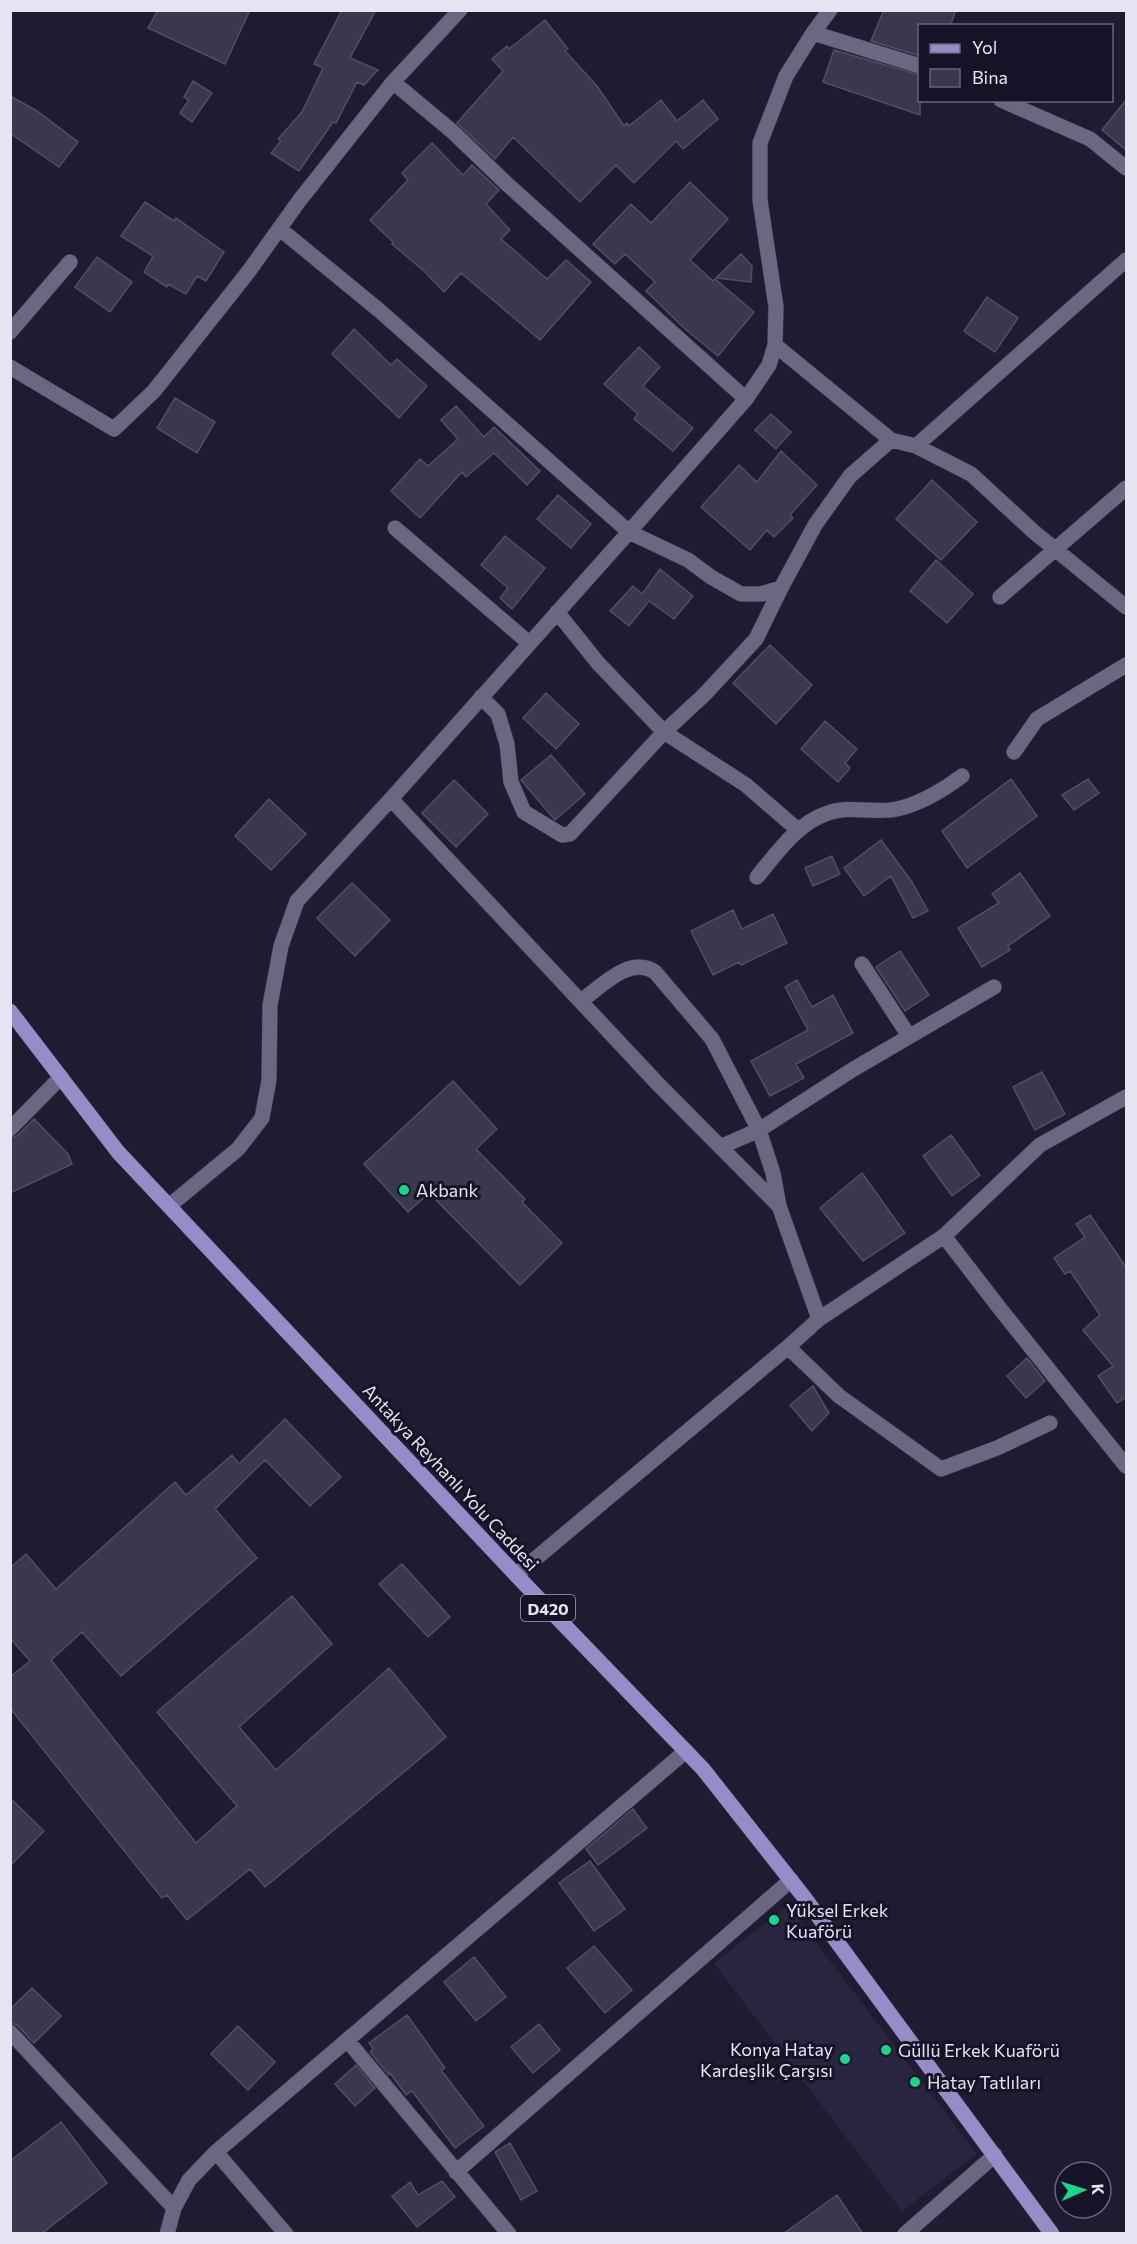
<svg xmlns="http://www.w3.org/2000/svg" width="1137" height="2244" font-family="Commissioner,sans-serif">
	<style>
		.built { fill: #292540 }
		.building { fill: #3a384f; stroke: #504e67; stroke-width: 1.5 }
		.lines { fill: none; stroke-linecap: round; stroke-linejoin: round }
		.minor-casing { stroke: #393748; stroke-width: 16 }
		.primary-casing { stroke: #393748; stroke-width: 16 }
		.minor { stroke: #696781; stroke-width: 15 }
		.primary { stroke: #948dc8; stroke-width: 15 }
		.poi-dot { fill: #12d98a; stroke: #161227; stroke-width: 2 }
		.labels { text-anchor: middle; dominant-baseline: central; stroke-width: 6; stroke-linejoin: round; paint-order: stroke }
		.shield { fill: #161227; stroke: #a7a5b6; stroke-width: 1.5 }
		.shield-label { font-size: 16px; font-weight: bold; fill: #e5e4f3 }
		.poi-label { font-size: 18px; fill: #e5e4f3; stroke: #161227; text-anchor: start }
		.street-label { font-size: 18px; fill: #e5e4f3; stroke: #161227 }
	</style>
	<rect width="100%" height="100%" fill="#1f1c31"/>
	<!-- built -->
	<path class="built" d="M788,1906L977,2154L902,2211L714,1963Z"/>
	<!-- building -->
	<path class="building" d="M158,10H250L225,64L148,28Z
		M342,10H376L350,58L378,70L364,85L357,82L336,123L333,122L299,171L271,153L281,141L278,139L302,112L323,68L314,64Z
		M884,10H956L950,26H920V56L871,41Z
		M545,20L568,49L565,51L597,86L624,126L627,123L629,126L661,100L677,121L703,100L718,119L683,149L676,141L634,183L616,165L580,202L513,137L495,159L457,123L503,71L492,59L507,46L509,49Z
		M834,50L920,75V115L823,82Z
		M193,81L212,93L192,122L180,113L189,100L184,97Z
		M10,96L37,111L78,142L59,167L10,133Z
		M1126,100V150L1102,130Z
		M432,143L463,175L472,165L499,190L486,204L510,230L501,239L547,279L566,260L591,282L540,340L461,273L444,292L424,271L392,244L393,242L370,220L408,180L402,173Z
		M690,182L728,219L690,260L713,281L715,279L754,312L718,356L684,328L646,291L655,282L625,254L615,264L593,244L631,204L651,223Z
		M145,202L174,221L176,218L224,252L206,281L197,276L186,294L168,284L167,287L144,272L153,256L121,236Z
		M741,254L752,266L751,282L716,278Z
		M97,257L132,282L110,312L75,287Z
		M987,297L1018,318L995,352L964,331Z
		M354,329L391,365L397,359L427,386L399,418L332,354Z
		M639,347L660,367L643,386L693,428L673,451L634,419L638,414L604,384Z
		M175,398L215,422L197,453L157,428Z
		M456,406L484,437L494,427L540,471L527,485L494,453L466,477L462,472L420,518L391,491L420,459L428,466L458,439L441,420Z
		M771,414L791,432L776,449L755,430Z
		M781,451L817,485L790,515L793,518L774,537L767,530L750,550L701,507L739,465L757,482Z
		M932,480L977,522L941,560L896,519Z
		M558,495L591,524L571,548L537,519Z
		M505,536L545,568L512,609L500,598L508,588L481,565Z
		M936,560L973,594L947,623L910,591Z
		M660,569L693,596L674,619L649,601L629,626L610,611L633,586L642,594Z
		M770,645L812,685L776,724L733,683Z
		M546,693L579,724L556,749L523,718Z
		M825,721L857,749L845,763L850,768L838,782L801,749Z
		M551,755L585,794L555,820L521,780Z
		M1011,779L1037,816L967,868L942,831Z
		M1088,779L1099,793L1074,810L1062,795Z
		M454,780L488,814L456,847L422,813Z
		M269,799L306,834L271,870L235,836Z
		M881,840L912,882L928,911L913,918L891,876L864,896L844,868Z
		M832,856L840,874L813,886L805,868Z
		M1020,873L1050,916L1008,946L1010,950L982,967L958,928L999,903L992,894Z
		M352,883L390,920L355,956L317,918Z
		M733,910L742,929L773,914L787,943L741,965L739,962L713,975L691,931Z
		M900,951L929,995L905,1011L876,967Z
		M797,980L812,1007L833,995L853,1033L796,1064L804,1078L770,1096L751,1061L808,1030L785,987Z
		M1042,1072L1065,1114L1035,1130L1013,1087Z
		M453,1081L497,1129L476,1149L525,1199L522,1202L562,1243L520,1285L429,1193L408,1212L364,1164Z
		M34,1119L68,1154L72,1164L10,1193V1138L17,1136Z
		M951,1135L980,1175L952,1196L923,1156Z
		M862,1173L905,1233L863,1261L820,1208Z
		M1090,1215L1126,1267V1397L1117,1403L1098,1376L1113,1366L1083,1330L1100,1315L1070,1271L1065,1274L1054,1258L1085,1237L1076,1224Z
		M1027,1358L1045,1381L1026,1398L1007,1376Z
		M813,1386L829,1413L812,1431L790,1405Z
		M285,1419L341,1477L310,1506L265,1460L215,1509L257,1558L121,1676L82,1632L51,1660L196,1843L237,1806L157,1712L292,1596L332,1644L239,1727L276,1770L389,1668L446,1737L265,1887L250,1869L187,1920L167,1895L162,1898L10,1708V1677L30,1661L10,1638V1568L26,1554L56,1589L175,1482L186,1495L232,1455L239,1464Z
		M402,1564L450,1617L428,1637L379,1584Z
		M10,1798L44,1831L10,1866Z
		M633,1809L647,1828L598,1865L586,1849Z
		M590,1861L625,1909L594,1931L559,1883Z
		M594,1946L632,1990L605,2013L567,1968Z
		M474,1957L506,1997L476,2021L444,1982Z
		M32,1988L61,2016L34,2043L17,2025L10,2023V2009Z
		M407,2015L445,2068L441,2070L484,2126L455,2148L412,2091L406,2095L390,2073L389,2075L370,2052L373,2049L369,2043Z
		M539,2024L560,2050L533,2073L511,2047Z
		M238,2026L275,2062L248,2090L211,2054Z
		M356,2065L375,2088L355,2106L335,2084Z
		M61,2122L107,2183L41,2234H10V2161Z
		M510,2143L537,2191L521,2200L495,2152Z
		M442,2181L455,2197L417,2227L392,2196L410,2182L418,2195Z
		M837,2195L863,2234H783Z"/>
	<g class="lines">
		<!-- minor casing -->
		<g class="minor-casing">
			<path id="minor" d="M813,33L920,66
				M393,82L453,132L507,184L746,399
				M1001,100L1090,139L1126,168
				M280,229L380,311L629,532L688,560L711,577L741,594H761L781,588
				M10,332L70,262
				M775,345L891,440L916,446L971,474L1034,532L1126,607
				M10,367L114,429L154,391L249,271L299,201L393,82L460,10
				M916,446L1126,260
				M395,528L529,643
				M1000,597L1126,488
				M557,612L598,663L664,732L746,785L798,830
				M481,697L498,714L507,744L511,782L524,812L562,835L570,834L664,732L704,695L756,639L781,588L815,525L850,476L891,440
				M1014,752L1037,719L1126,665
				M391,799L658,1084L779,1206L819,1319L944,1236L1040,1145L1126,1097
				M757,877C777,853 797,823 828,813C850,805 875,814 897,809C920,804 943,790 962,776
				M862,964L909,1036
				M581,1001C602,986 630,955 655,972L712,1039L759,1130L773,1173L779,1206
				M10,1129L61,1077
				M720,1147L759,1130L852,1070L994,987
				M169,1206L238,1149L262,1118L269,1080L270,1005L281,946L297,901L391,799L629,532L746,399L769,365L775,345L776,307L760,200V143L786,76L813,33L830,10
				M944,1236L1001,1310L1126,1466
				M788,1347L839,1396L941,1469L997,1448L1050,1423
				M516,1575L788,1347L819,1319
				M10,2032L174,2208
				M347,2040L509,2234
				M216,2152L286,2234
				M456,2172L791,1880
				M167,2234L174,2208L189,2180L216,2152L686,1751
				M905,2234L995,2155"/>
		</g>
		<!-- primary casing -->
		<g class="primary-casing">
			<path id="primary" d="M10,1011L118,1152L516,1575L703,1769L804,1897L1052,2234"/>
		</g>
		<!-- minor -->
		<use href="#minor" class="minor"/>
		<!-- primary -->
		<use href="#primary" class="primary"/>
	</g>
	<!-- markers -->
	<g class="poi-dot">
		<circle cx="404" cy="1190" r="6"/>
		<circle cx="774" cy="1920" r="6"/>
		<circle cx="886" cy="2050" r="6"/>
		<circle cx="845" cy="2059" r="6"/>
		<circle cx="915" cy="2082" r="6"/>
	</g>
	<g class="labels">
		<!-- shield labels -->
		<rect class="shield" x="521" y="1595" width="54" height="26" rx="4.5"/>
		<g class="shield-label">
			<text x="548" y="1608">D420</text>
		</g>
		<!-- poi labels -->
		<g class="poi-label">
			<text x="416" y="1190">Akbank</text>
			<text x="786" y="1910">Yüksel Erkek<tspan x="786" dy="21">Kuaförü</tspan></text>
			<text x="833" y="2049" text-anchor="end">Konya Hatay<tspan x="833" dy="21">Kardeşlik Çarşısı</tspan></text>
			<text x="898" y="2050">Güllü Erkek Kuaförü</text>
			<text x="927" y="2082">Hatay Tatlıları</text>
		</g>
		<!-- street labels -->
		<g class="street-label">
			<text transform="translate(451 1477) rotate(47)">Antakya Reyhanlı Yolu Caddesi</text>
		</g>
	</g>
	<!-- border -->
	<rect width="1137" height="2244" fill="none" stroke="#e5e4f3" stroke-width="24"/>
	<!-- legend -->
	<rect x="918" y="24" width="195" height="78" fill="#161227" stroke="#696679" stroke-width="1.5"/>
	<rect x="930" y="44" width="30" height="9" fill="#948dc8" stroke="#696679" stroke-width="1.5"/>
	<text x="972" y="54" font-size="18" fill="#e5e4f3">Yol</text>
	<rect x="930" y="69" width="30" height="18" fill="#3a384f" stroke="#696679" stroke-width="1.5"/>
	<text x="972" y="84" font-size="18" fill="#e5e4f3">Bina</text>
	<!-- north arrow -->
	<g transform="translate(1083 2190) rotate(87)"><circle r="28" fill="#161227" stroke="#696679" stroke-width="1.5"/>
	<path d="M0-4.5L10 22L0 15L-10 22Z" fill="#12d98a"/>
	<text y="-9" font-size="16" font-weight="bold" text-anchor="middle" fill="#e5e4f3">K</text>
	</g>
</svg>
